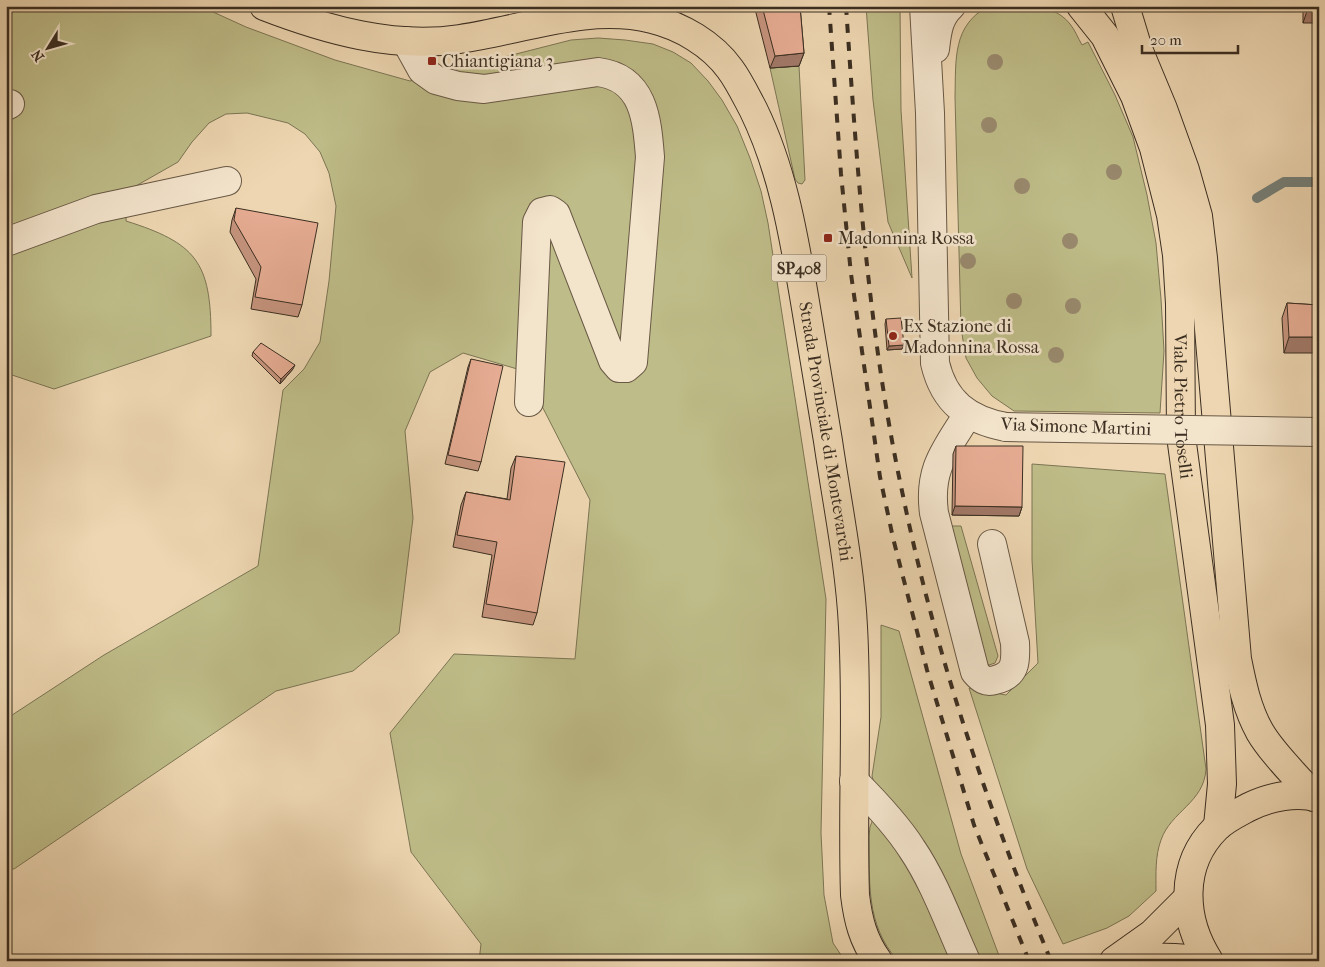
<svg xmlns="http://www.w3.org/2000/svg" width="1325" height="967" font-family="'IM FELL French Canon',serif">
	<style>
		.green { fill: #bebc88; stroke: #7c7554 }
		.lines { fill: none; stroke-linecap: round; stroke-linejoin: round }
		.stream { stroke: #75807a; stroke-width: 10 }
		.minor-casing { stroke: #685845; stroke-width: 30 }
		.major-casing { stroke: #3b2e21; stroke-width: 30 }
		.minor { stroke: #f3e4cc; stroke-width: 28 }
		.major { stroke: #edd6b1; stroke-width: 28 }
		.rail { stroke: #3b2e21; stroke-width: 4; stroke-dasharray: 9 9; stroke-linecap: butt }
		.minor-bridge-casing { stroke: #685845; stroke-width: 30; stroke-linecap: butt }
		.minor-bridge { stroke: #f3e4cc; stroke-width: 28 }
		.tree { fill: #99896d }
		.wall { fill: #c6947e; stroke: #3b2e21 }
		.shaded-wall { fill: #a17867; stroke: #3b2e21 }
		.building { fill: #e6ac93; stroke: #3b2e21 }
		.poi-dot { fill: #8f2418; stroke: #f3e4cc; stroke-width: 2 }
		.labels { text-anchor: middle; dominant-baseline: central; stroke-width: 5; stroke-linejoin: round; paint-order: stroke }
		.shield { fill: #f3e4cc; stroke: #726554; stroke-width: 1 }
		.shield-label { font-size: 16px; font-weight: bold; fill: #3b2e21 }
		.poi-label { font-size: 18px; fill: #3b2e21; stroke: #f3e4cc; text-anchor: start }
		.street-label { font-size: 18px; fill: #3b2e21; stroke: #f3e4cc }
	</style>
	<rect width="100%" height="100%" fill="#edd6b1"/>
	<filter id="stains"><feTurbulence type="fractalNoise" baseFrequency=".004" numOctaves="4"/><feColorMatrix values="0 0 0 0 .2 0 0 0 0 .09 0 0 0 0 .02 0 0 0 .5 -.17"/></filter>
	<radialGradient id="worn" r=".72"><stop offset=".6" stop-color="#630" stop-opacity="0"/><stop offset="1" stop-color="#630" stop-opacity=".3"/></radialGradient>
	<!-- green -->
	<path class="green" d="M6,6H200L246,27L335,60L410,81L571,40L598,38L625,40L653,44L673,52L691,63L708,81L722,100L737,126L750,158L761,191L768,223L826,599L821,833L824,895L833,943L845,961H766L755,956L708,961H479L481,944L411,852L390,733L454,654L575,659L590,500L524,371L463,353L430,372L405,431L413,518L399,633L353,671L276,691L14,869L6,868V719L104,655L258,566L283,390L304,369L320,342L329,281L336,206L329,173L320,152L305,134L288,123L247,113L226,114L209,123L192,142L178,162L127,191L126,221C196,243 211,262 211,336L54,389L6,373Z
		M866,6H900L901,110L912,278L888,222L873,100Z
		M989,6C1017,6 1051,0 1070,24C1075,30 1078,38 1082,45L1088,42L1115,95L1133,137L1147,195L1156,243L1161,299L1164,351L1160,413L1014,411L992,396L977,378L966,358L961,328L955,97C956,60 952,25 989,6Z
		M799,66L805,180L802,184L798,183L795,179L770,68Z
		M1032,464L1165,474L1206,769C1204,803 1171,811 1161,840C1155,856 1156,874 1156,891L1129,916L1107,928L1063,944L1027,869L969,688L1006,695L1038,663L1032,560Z
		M946,526H961L998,656L995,663L989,665L984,661Z
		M881,625L899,631L961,854L1001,961H976L877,793L872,776L881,717Z
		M873,819L905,855L955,961H898C865,924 870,882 869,836L870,827Z"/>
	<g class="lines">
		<!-- stream -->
		<path class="stream" d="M1257,198L1284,182H1319"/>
		<!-- minor casing -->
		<g class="minor-casing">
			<path id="minor" d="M924,6L930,113L935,363C944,402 968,420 1006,427
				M406,41L422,70L436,80L458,86L484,89L598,72C644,78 647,119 650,157L633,362L626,368H619L613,361L556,214L550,210L542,212L537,222L529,402
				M935,49C937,33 938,18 951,6
				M6,106L10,104
				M6,242L96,209L227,181
				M968,414C946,450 928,468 934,513L975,672C981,679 986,683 995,680C1016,675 1016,662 1015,643L992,544
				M854,781C875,802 896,824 912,849C935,883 949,924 966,961"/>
		</g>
		<!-- major casing -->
		<g class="major-casing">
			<g id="major">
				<path id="s1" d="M264,6C326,30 394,49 460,39C522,30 589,3 652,19C681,26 712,44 730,69C739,81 746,96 753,109C782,168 793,232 804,296C812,344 820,393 828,441C837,503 850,565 853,627C858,716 852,806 855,895C858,920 863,940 878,961"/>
				<path id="s2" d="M1081,6L1105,36L1135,96L1154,148L1171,215L1177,255L1180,304L1181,436L1220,725L1222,784L1218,826"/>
				<path d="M1125,6L1138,49L1163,109L1185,170L1198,216L1203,258L1237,659C1242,684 1247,709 1260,732C1274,756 1297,776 1314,797"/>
				<path d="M1114,961L1152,934L1188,898"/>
				<path d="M1120,961C1148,957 1176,956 1204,961"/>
				<path d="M1209,961C1182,919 1179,865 1216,828C1225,819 1238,813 1249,807C1269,797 1297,791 1319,798"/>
			</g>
		</g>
		<!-- minor -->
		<use href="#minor" class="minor"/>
		<!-- major -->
		<use href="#major" class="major"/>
		<!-- rail -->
		<path class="rail" d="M829,6L841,174L851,274L880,477L893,538L927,670L974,825L1029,961
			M846,6C857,168 868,332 902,491C935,653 988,809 1051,961"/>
		<!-- minor-bridge casing -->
		<g class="minor-bridge-casing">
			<path id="minor-bridge" d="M1006,427L1319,432"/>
		</g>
		<!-- minor-bridge -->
		<use href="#minor-bridge" class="minor-bridge"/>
	</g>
	<!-- trees -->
	<g class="tree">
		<circle cx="995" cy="62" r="8"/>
		<circle cx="989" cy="125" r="8"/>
		<circle cx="1114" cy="172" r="8"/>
		<circle cx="1022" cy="186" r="8"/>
		<circle cx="1070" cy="241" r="8"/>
		<circle cx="968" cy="261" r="8"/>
		<circle cx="1014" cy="301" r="8"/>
		<circle cx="1073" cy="306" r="8"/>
		<circle cx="1056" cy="355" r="8"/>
	</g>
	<!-- wall -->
	<path class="wall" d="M701,6H800L804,53L799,66L770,68L755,9L702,8Z
		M1303,6H1319L1303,23Z
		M236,208L302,305L298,317L251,309L256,279L230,232L232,220Z
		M1287,303L1319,305L1284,353L1282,318Z
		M886,319L902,349L887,350L885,324Z
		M253,352L293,369L280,384L252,356Z
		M471,359L481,462L478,471L445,464L468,367Z
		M956,446L1022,507L1019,516L952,515L953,454Z
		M516,456L537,613L533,625L482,617L492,555L453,547L461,505L466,492L507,499L511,468Z"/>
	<!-- shaded-wall -->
	<path class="shaded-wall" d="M702,6H756L755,9L702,8Z
		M1307,11H1319V23H1303Z
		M804,53L799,66L770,68L775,56Z
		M1289,337H1319V353H1284Z
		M904,345L902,349L887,350L889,346Z
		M295,365L293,369L280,384L281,379Z
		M955,506L1022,507L1019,516L952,515Z"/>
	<!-- building -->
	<path class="building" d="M762,6H800L804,53L775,56Z
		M1307,6H1319V11H1307Z
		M236,208L318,223L302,305L255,297L261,267L234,220Z
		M1287,303L1319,305V337H1289Z
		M901,318L904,345L889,346L886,319Z
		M261,343L295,365L281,379L253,352Z
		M471,359L503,366L481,462L448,455Z
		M956,446H1023L1022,507L955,506Z
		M516,456L565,462L537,613L486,604L497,542L457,535L466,492L510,500Z"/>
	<!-- markers -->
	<g class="poi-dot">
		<rect x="427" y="56" width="10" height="10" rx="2.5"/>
		<rect x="823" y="233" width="10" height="10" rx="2.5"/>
		<circle cx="893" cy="336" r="5"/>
	</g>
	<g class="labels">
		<!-- shield labels -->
		<rect class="shield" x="771.5" y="254.5" width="55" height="27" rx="4"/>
		<g class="shield-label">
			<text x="799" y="268">SP408</text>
		</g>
		<!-- poi labels -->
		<g class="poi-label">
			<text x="442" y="61">Chiantigiana 3</text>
			<text x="838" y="238">Madonnina Rossa</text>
			<text x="903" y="326">Ex Stazione di<tspan x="903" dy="21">Madonnina Rossa</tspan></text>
		</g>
		<!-- street labels -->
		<g class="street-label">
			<text stroke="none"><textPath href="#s2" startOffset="422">Viale Pietro Toselli</textPath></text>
			<text transform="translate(1076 427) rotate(2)">Via Simone Martini</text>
			<text stroke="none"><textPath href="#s1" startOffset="868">Strada Provinciale di Montevarchi</textPath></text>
		</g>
	</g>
	<!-- margin -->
	<rect width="1325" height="967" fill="none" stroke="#edd6b1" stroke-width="25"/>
	<rect x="8" y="8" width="1310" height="952" fill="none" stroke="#3b2e21" stroke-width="2.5"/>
	<rect x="12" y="12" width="1300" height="942" fill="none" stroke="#3b2e21"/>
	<!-- north arrow -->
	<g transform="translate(48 48) rotate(233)" stroke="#f3e4cc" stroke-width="4" paint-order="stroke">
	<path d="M0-4L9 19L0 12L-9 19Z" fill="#3b2e21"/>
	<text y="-8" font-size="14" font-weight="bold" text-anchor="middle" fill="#3b2e21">N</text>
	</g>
	<!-- scale -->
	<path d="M1142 45v8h96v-8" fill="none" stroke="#3b2e21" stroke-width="2.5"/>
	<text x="1150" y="45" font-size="15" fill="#3b2e21" stroke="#f3e4cc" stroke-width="4" paint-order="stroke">20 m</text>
	<rect width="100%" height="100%" filter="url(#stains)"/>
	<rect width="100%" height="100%" fill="url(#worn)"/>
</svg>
